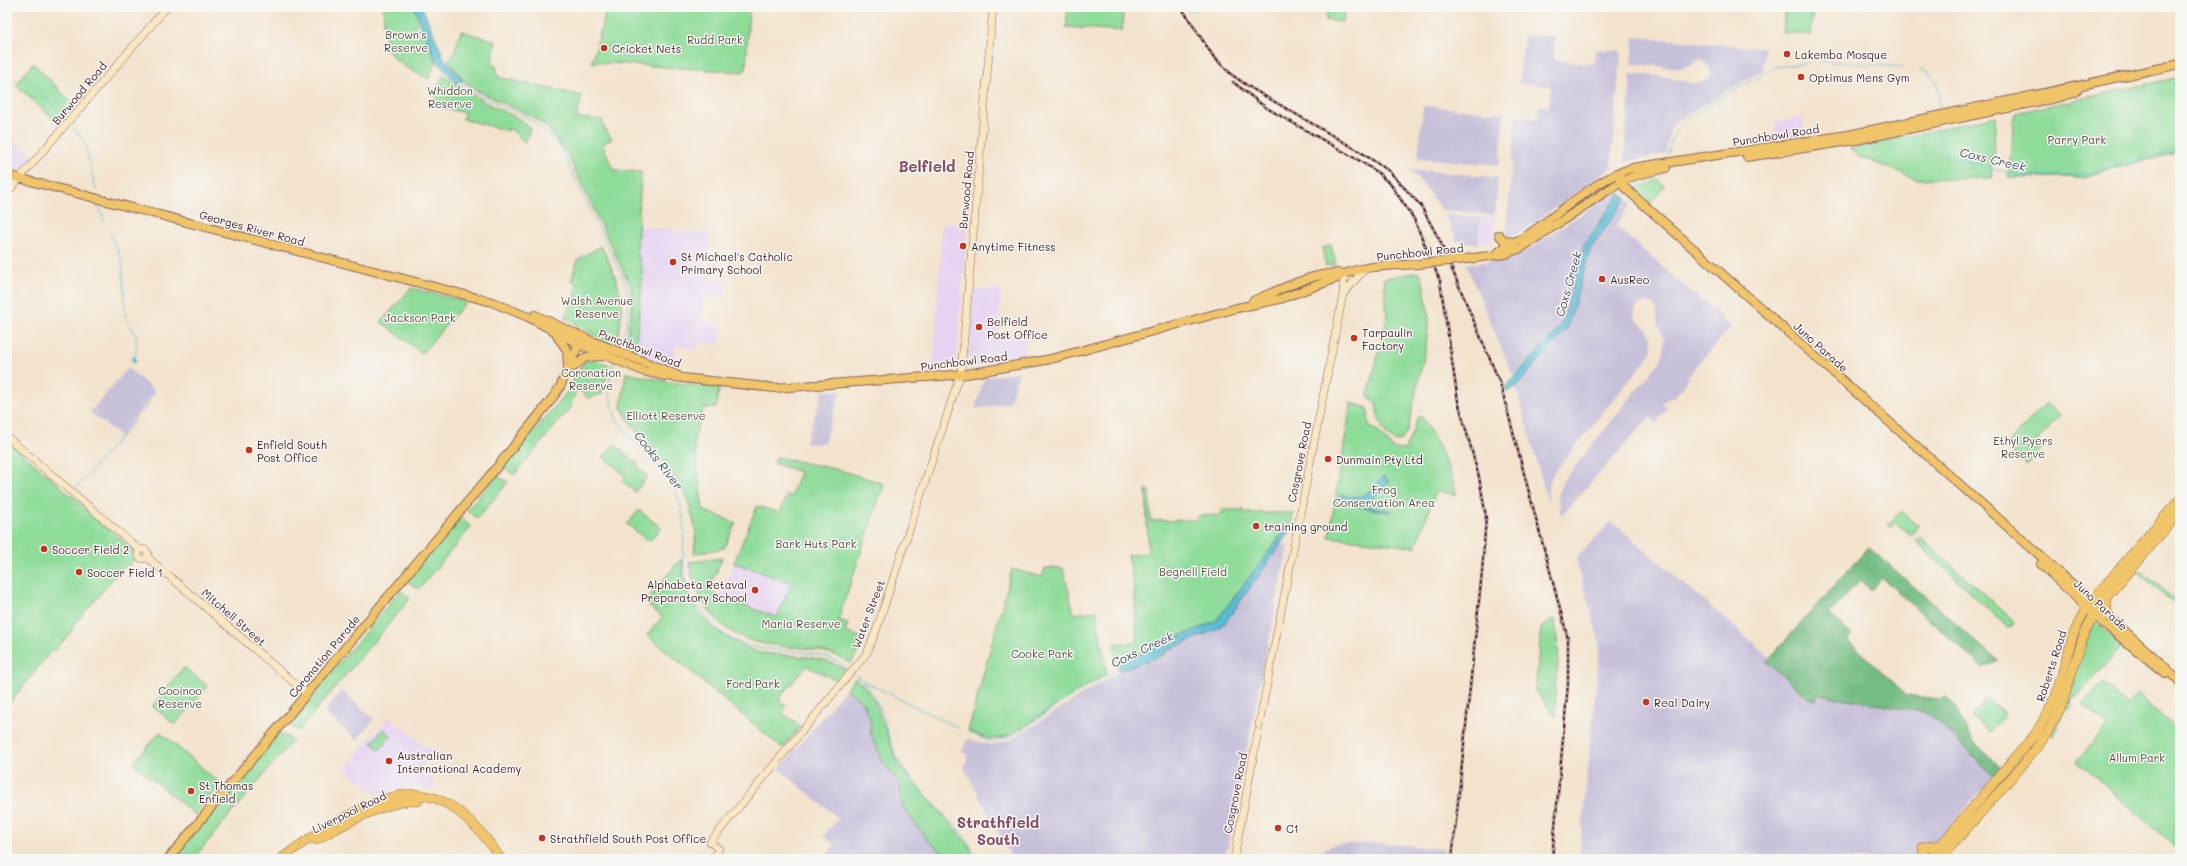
<svg xmlns="http://www.w3.org/2000/svg" width="2187" height="866" font-family="Mali,sans-serif">
	<style>
		.built { fill: #e5d3f1 }
		.industrial { fill: #c7c0d9 }
		.green { fill: #8fdc9a; stroke: #6c7e62 }
		.forest { fill: #73bc82; stroke: #5e6e56 }
		.water { fill: #54bbd2; stroke: #4f6d7e }
		.lines { fill: none; stroke-linecap: round; stroke-linejoin: round }
		.stream { stroke: #54bbd2; stroke-width: 1 }
		.canal { stroke: #54bbd2; stroke-width: 4.5 }
		.secondary-casing { stroke: #856464; stroke-width: 8 }
		.primary-casing { stroke: #856464; stroke-width: 10 }
		.highway-casing { stroke: #856464; stroke-width: 10 }
		.secondary { stroke: #f9e7c3; stroke-width: 7 }
		.primary { stroke: #f0c469; stroke-width: 8 }
		.highway { stroke: #f0c469; stroke-width: 9 }
		.rail-casing { stroke: #4a1f2b; stroke-width: 2.5 }
		.rail { stroke: #f6f6f2; stroke-width: 1; stroke-dasharray: 3; stroke-linecap: butt }
		.primary-bridge-casing { stroke: #856464; stroke-width: 10; stroke-linecap: butt }
		.primary-bridge { stroke: #f0c469; stroke-width: 8 }
		.poi-dot { fill: #c8321e; stroke: #f6f6f2; stroke-width: 1.5 }
		.labels { text-anchor: middle; dominant-baseline: central; stroke-width: 3; stroke-linejoin: round; paint-order: stroke }
		.park-label { font-size: 11px; fill: #5b4e47; stroke: #f6f6f2 }
		.poi-label { font-size: 11px; fill: #4a1f2b; stroke: #f6f6f2; text-anchor: start }
		.street-label { font-size: 11px; fill: #4a1f2b; stroke: #f6f6f2 }
		.water-label { font-size: 12px; font-style: italic; fill: #4e5665; stroke: #f6f6f2 }
		.district-label { font-size: 15px; font-weight: bold; fill: #864e64; stroke: #f6f6f2 }
	</style>
	<rect width="100%" height="100%" fill="#f6f6f2"/>
	<filter id="ink" filterUnits="userSpaceOnUse"><feTurbulence type="fractalNoise" baseFrequency=".025" numOctaves="2"/><feDisplacementMap in="SourceGraphic" scale="8" xChannelSelector="R" yChannelSelector="G"/><feConvolveMatrix kernelMatrix="1 2 1 2 8 2 1 2 1" color-interpolation-filters="sRGB"/></filter>
	<filter id="wash" filterUnits="userSpaceOnUse"><feTurbulence type="fractalNoise" baseFrequency=".012" numOctaves="4" result="noise"/><feDisplacementMap in="SourceGraphic" scale="16" xChannelSelector="R" yChannelSelector="G"/><feGaussianBlur stdDeviation="0.9" result="paint"/><feColorMatrix in="noise" values="0 0 0 0 0 0 0 0 0 0 0 0 0 0 0 0 0 1.4 0 .05"/><feComposite in="paint" operator="in"/></filter>
	<g filter="url(#wash)">
		<rect width="100%" height="100%" fill="#f3e3cd"/>
		<!-- built -->
		<path class="built" d="M1804,117L1801,136L1774,140L1776,121Z
			M13,139L34,157L16,174L7,171V146Z
			M1480,217L1495,218L1493,239L1490,242L1478,243Z
			M964,223L967,228L956,367L954,369L933,370L942,224Z
			M639,226L710,234L704,277L727,281L725,298L703,296L701,320L722,323L720,344L698,342L697,349L675,346L672,368L635,354L643,272L637,252Z
			M974,289H1001L998,340L1026,334L1024,357L968,366Z
			M734,563L791,583L777,617L720,598Z
			M389,717L434,753L419,770L432,779L435,787L428,789L415,786L377,795L345,768Z"/>
		<!-- industrial -->
		<path class="industrial" d="M1524,35L1555,37L1553,60L1594,64L1596,49L1621,51L1611,165L1608,170L1523,231L1508,237L1506,233L1516,116L1538,118L1539,106L1549,107L1551,86L1519,83Z
			M1634,37L1765,48L1763,70L1672,124L1665,154L1624,162L1631,74L1666,77L1696,84L1707,80L1711,73L1708,65L1700,60L1683,68L1632,64Z
			M1424,106L1504,113L1500,163L1498,165L1418,158L1423,108Z
			M1410,170L1498,177L1495,215L1441,210L1426,188Z
			M1615,192L1620,193L1582,250L1564,317L1559,328L1513,376L1466,264L1501,260L1524,252Z
			M1626,198L1632,203L1616,226L1704,303L1705,301L1731,327L1688,376L1684,386L1672,399L1669,397L1662,404L1667,409L1656,422L1650,417L1561,516L1558,496L1562,482L1661,360L1664,350V340L1657,320V310L1653,304L1646,302L1640,304L1636,308L1634,313L1636,320L1647,329L1652,338V348L1650,355L1553,474L1548,488V503L1516,387L1563,335L1570,320L1590,250Z
			M1444,214L1480,217L1478,244L1457,241Z
			M128,368L156,392L120,436L90,412Z
			M1019,372L1009,403L975,409L985,377Z
			M841,390L824,443L805,444L823,391Z
			M1611,521L1806,688L1930,714L1994,776L1922,859H1753L1747,853L1741,859H1579L1600,644L1576,559Z
			M1280,545H1288L1225,859H1012L964,768L968,755L962,752L967,739L991,745L1011,740L1119,671L1165,654L1166,651L1215,630L1225,623Z
			M846,689L863,703L871,721L870,732L884,763L900,784L902,806L928,841L960,854L956,859H823L835,845L824,836L838,818L779,769Z
			M342,691L374,719L357,740L324,712Z
			M1381,843L1444,849L1443,859H1317L1326,848L1337,844Z"/>
		<!-- green -->
		<path class="green" d="M383,7H414L436,61L428,79C415,72 394,63 388,50C382,38 385,20 383,7Z
			M607,7H749L746,69L742,72L592,62Z
			M1068,7H1096V10L1123,12L1122,31L1066,27Z
			M1327,7H1345L1343,22L1326,20Z
			M1785,7H1813L1811,35L1783,32Z
			M461,31L496,41L492,64L496,66L498,77L582,96L576,118L603,120V126L612,139L602,144L614,170L641,172L637,252L643,272L635,354L624,349L632,309L631,287L567,154L548,128L531,116L476,90L465,82L448,60L454,53Z
			M32,64H34L74,105L75,107L62,123L59,124L16,85Z
			M444,74C458,86 473,96 490,105C504,113 519,116 530,128L526,142C518,139 516,131 508,128V131L463,119L464,113L433,105L438,85Z
			M2180,77V152L2082,177L2008,178L2015,113Z
			M1996,116L1992,178L1916,179L1858,156L1850,149Z
			M1658,180L1665,186L1650,203L1635,190Z
			M1331,245L1336,264L1326,266L1322,248Z
			M601,246C620,283 629,305 614,346L565,318L578,285L571,282L577,260Z
			M1419,272L1422,276L1429,316L1426,347L1408,429L1402,440L1394,441C1382,433 1377,417 1376,403L1368,396L1387,318L1384,278Z
			M411,288L466,302L422,353L381,322Z
			M594,359L609,365L602,394L588,398L578,389L575,393L570,408L514,475L503,466L565,395L584,362Z
			M626,373L671,382L719,388L716,408H703L694,440L703,510L736,523L724,548L694,554L696,531L687,497L667,465L638,434L621,407Z
			M1351,403L1368,408L1369,427L1377,430L1394,449L1405,450L1418,417H1422C1439,445 1449,464 1457,496L1437,490L1415,547L1329,537Z
			M2046,403L2060,416L2035,443L2041,448L2026,465L2005,446Z
			M7,440L135,551L136,556L128,567L125,565L71,628L73,630L54,651L52,650L7,706Z
			M614,444L638,464L637,466L648,476L635,492L622,481L626,476L603,457Z
			M776,457L840,470L884,484L838,620L848,623L845,632L866,639L851,663C822,646 798,649 766,644C722,638 695,603 689,562L722,558L710,588L721,598L777,617L791,583L734,563L757,506L780,513L787,495L791,496L800,472L774,463Z
			M497,476L508,482L477,519L467,510Z
			M1146,490H1149L1151,521L1197,520V516L1222,515V510H1244V513H1294L1292,521L1216,621L1118,663L1114,644L1137,643L1134,589L1128,555L1148,553Z
			M639,510L661,528L649,542L627,524Z
			M1901,511L1915,524L1920,525L1911,535L1896,523L1891,528L1888,525Z
			M460,517L471,527L419,589L409,583L408,579Z
			M1918,538H1921L2014,621L2012,626L2007,627L1917,542Z
			M680,560H682C685,597 696,618 728,638C737,643 748,649 758,652C789,658 820,652 847,671L839,681L806,666L779,699L786,706L782,713L801,726L784,747H781L647,635L662,617L645,602Z
			M1045,568H1063L1074,614L1096,611L1107,673L1013,733C994,742 987,739 968,731L1012,569L1042,577Z
			M2141,570L2180,604V609L2138,572Z
			M400,591L409,597V600L298,731L291,725L303,709V706Z
			M1555,619L1559,660L1555,682L1556,717L1535,691L1541,628L1549,621Z
			M2095,623H2097L2122,646L2081,692L2071,699L2070,704L2071,707L2063,715L2053,736L2051,734L2087,636Z
			M184,667L208,686L175,725L152,706Z
			M855,678L865,687L875,702L898,764L968,844L975,859H956L960,854L943,853L928,841L902,806L900,784L884,763L870,732L871,721L863,703L846,689Z
			M2103,683L2127,705L2137,694L2180,732V851L2077,761L2107,727L2083,705Z
			M1987,699L2005,714L1990,732L1971,717Z
			M383,729L391,736L380,750L372,743Z
			M160,732L221,784L195,815L133,763Z
			M279,733L284,734L292,741L193,859H173Z"/>
		<!-- forest -->
		<path class="forest" d="M1869,547L1998,661L1983,668L1882,578L1871,590L1860,580L1829,614L1852,635L1848,641L1907,695L1939,699L1946,697L1952,702L1974,742L2000,767L1994,776L1928,713L1817,694L1816,700L1810,699L1766,662Z"/>
		<!-- water -->
		<path class="water" d="M414,7H422L444,58L463,80L457,83L436,61Z
			M1620,193L1626,198L1590,250L1567,329L1516,387L1507,392L1505,387L1559,328L1564,317L1584,245Z
			M1384,476L1389,481L1372,499L1360,505L1392,511L1391,513L1340,503L1341,495C1365,500 1369,492 1384,476Z
			M1292,521L1289,533L1225,623L1215,630L1166,651L1165,654L1119,671L1118,663L1216,621Z"/>
		<g class="lines">
			<!-- stream -->
			<path class="stream" d="M1189,11L1197,9
				M1821,61L1903,67
				M1917,68C1940,75 1940,88 1939,109
				M7,72L12,73
				M22,75L31,81L64,117
				M460,81L475,93L531,120L558,143L627,286C630,311 628,324 619,347
				M73,127L84,141L96,190
				M1937,129C1937,142 1942,151 1953,158L2021,176L2079,175L2180,150
				M1668,153C1672,138 1675,127 1688,118L1775,67L1808,63
				M1634,187L1663,174
				M99,206L104,222
				M110,234L122,260L126,318L136,335L137,344L134,358
				M614,362C607,382 608,403 618,422C636,444 666,469 677,495C689,524 681,542 684,570C687,593 702,615 718,630C756,663 812,638 850,670
				M141,413L149,403
				M76,488L135,420
				M854,673C890,704 880,730 901,764C922,799 961,822 978,859
				M864,681L958,728
				M970,733L986,740L994,741L1014,735L1081,689L1119,668"/>
			<!-- canal -->
			<path class="canal" d="M134,358V361"/>
		</g>
	</g>
	<g filter="url(#ink)">
		<g class="lines">
			<!-- secondary casing -->
			<g class="secondary-casing">
				<path id="secondary" d="M7,193L167,7
					M1344,293L1365,269
					M7,437L140,550
					M138 554a5 5 0 1 1 10 0a5 5 0 1 1-10 0Z
					M147,557L307,694
					M1259,725L1343,294L1344,274
					M712,859L719,849L710,842L867,653L876,631L961,372L993,7
					M1234,859L1258,732"/>
			</g>
			<!-- primary casing -->
			<g class="primary-casing">
				<path id="primary" d="M1747,157L1856,140L2060,97L2074,93L2079,87
					M1617,173L1625,188L2088,598L2166,668L2180,683
					M7,175L492,302L528,317L579,344L643,371L665,376L775,388L967,374L1051,359L1237,308L1280,299L1337,278C1359,264 1394,266 1419,264
					M1499,235L1505,241L1514,242
					M1498,253C1506,244 1519,241 1529,234C1559,214 1597,178 1632,168L1848,135L2180,64
					M1458,260L1505,254L1521,248L1620,182L1637,175L1666,168
					M1253,301C1276,291 1320,269 1344,274
					M535,315L587,339L677,375
					M557,336L567,350L568,365
					M574,367L586,357L603,356
					M2041,564L2103,623L2166,674
					M168,859L497,467L551,400L560,387L582,337"/>
			</g>
			<!-- highway casing -->
			<g class="highway-casing">
				<path id="highway" d="M2107,616V595
					M316,840C342,825 388,799 418,801
					M281,859C306,840 331,823 359,810C373,804 386,797 402,795C445,788 480,827 501,859
					M1924,859L1923,847L1941,845
					M1929,859L2037,732L2055,699L2073,635L2084,612L2099,592L2180,499
					M1940,859L2027,760L2046,735L2062,705L2084,634L2098,607L2180,512"/>
			</g>
			<!-- secondary -->
			<use href="#secondary" class="secondary"/>
			<!-- primary -->
			<use href="#primary" class="primary"/>
			<!-- highway -->
			<use href="#highway" class="highway"/>
			<!-- rail casing -->
			<g class="rail-casing">
				<path id="rail" d="M1181,7L1213,56L1232,75L1251,88L1359,151L1389,171L1421,206L1440,241L1500,383L1568,639V684L1552,859
					M1233,82L1265,107L1360,161L1377,172L1391,185L1414,219L1440,281L1458,401L1479,477L1486,517L1482,572L1452,859"/>
			</g>
			<!-- rail -->
			<use href="#rail" class="rail"/>
			<!-- primary-bridge casing -->
			<g class="primary-bridge-casing">
				<path id="primary-bridge" d="M1419,264L1458,260"/>
			</g>
			<!-- primary-bridge -->
			<use href="#primary-bridge" class="primary-bridge"/>
		</g>
	</g>
	<!-- markers -->
	<g class="poi-dot">
		<circle cx="604" cy="48" r="4"/>
		<circle cx="1787" cy="54" r="4"/>
		<circle cx="1801" cy="77" r="4"/>
		<circle cx="963" cy="246" r="4"/>
		<circle cx="673" cy="262" r="4"/>
		<circle cx="1602" cy="279" r="4"/>
		<circle cx="979" cy="327" r="4"/>
		<circle cx="1354" cy="338" r="4"/>
		<circle cx="249" cy="450" r="4"/>
		<circle cx="1328" cy="459" r="4"/>
		<circle cx="1256" cy="526" r="4"/>
		<circle cx="44" cy="549" r="4"/>
		<circle cx="79" cy="572" r="4"/>
		<circle cx="755" cy="590" r="4"/>
		<circle cx="1646" cy="702" r="4"/>
		<circle cx="389" cy="761" r="4"/>
		<circle cx="191" cy="791" r="4"/>
		<circle cx="1278" cy="828" r="4"/>
		<circle cx="542" cy="838" r="4"/>
	</g>
	<g class="labels">
		<!-- park labels -->
		<g class="park-label">
			<text x="406" y="34">Brown's<tspan x="406" dy="13">Reserve</tspan></text>
			<text x="715" y="39">Rudd Park</text>
			<text x="450" y="90">Whiddon<tspan x="450" dy="13">Reserve</tspan></text>
			<text x="2077" y="139">Parry Park</text>
			<text x="597" y="300">Walsh Avenue<tspan x="597" dy="13">Reserve</tspan></text>
			<text x="420" y="317">Jackson Park</text>
			<text x="591" y="372">Coronation<tspan x="591" dy="13">Reserve</tspan></text>
			<text x="666" y="415">Elliott Reserve</text>
			<text x="2023" y="440">Ethyl Pyers<tspan x="2023" dy="13">Reserve</tspan></text>
			<text x="1384" y="489">Frog<tspan x="1384" dy="13">Conservation Area</tspan></text>
			<text x="816" y="543">Bark Huts Park</text>
			<text x="1193" y="571">Begnell Field</text>
			<text x="801" y="623">Maria Reserve</text>
			<text x="1042" y="653">Cooke Park</text>
			<text x="753" y="683">Ford Park</text>
			<text x="180" y="690">Cooinoo<tspan x="180" dy="13">Reserve</tspan></text>
			<text x="2137" y="757">Allum Park</text>
		</g>
		<!-- poi labels -->
		<g class="poi-label">
			<text x="612" y="48">Cricket Nets</text>
			<text x="1795" y="54">Lakemba Mosque</text>
			<text x="1809" y="77">Optimus Mens Gym</text>
			<text x="971" y="246">Anytime Fitness</text>
			<text x="681" y="256">St Michael's Catholic<tspan x="681" dy="13">Primary School</tspan></text>
			<text x="1610" y="279">AusReo</text>
			<text x="987" y="321">Belfield<tspan x="987" dy="13">Post Office</tspan></text>
			<text x="1362" y="332">Tarpaulin<tspan x="1362" dy="13">Factory</tspan></text>
			<text x="257" y="444">Enfield South<tspan x="257" dy="13">Post Office</tspan></text>
			<text x="1336" y="459">Dunmain Pty Ltd</text>
			<text x="1264" y="526">training ground</text>
			<text x="52" y="549">Soccer Field 2</text>
			<text x="87" y="572">Soccer Field 1</text>
			<text x="747" y="584" text-anchor="end">Alphabeta Retaval<tspan x="747" dy="13">Preparatory School</tspan></text>
			<text x="1654" y="702">Real Dairy</text>
			<text x="397" y="755">Australian<tspan x="397" dy="13">International Academy</tspan></text>
			<text x="199" y="785">St Thomas<tspan x="199" dy="13">Enfield</tspan></text>
			<text x="1286" y="828">C1</text>
			<text x="550" y="838">Strathfield South Post Office</text>
		</g>
		<!-- street labels -->
		<g class="street-label">
			<text transform="translate(79 93) rotate(-50)">Burwood Road</text>
			<text transform="translate(1776 135) rotate(-9)">Punchbowl Road</text>
			<text transform="translate(966 190) rotate(-85)">Burwood Road</text>
			<text transform="translate(252 228) rotate(15)">Georges River Road</text>
			<text transform="translate(1420 252) rotate(-6)">Punchbowl Road</text>
			<text transform="translate(1821 347) rotate(42)">Juno Parade</text>
			<text transform="translate(640 348) rotate(21)">Punchbowl Road</text>
			<text transform="translate(964 361) rotate(-7)">Punchbowl Road</text>
			<text transform="translate(1299 462) rotate(-79)">Cosgrove Road</text>
			<text transform="translate(2101 605) rotate(43)">Juno Parade</text>
			<text transform="translate(868 614) rotate(-69)">Water Street</text>
			<text transform="translate(234 617) rotate(41)">Mitchell Street</text>
			<text transform="translate(324 656) rotate(-50)">Coronation Parade</text>
			<text transform="translate(2051 666) rotate(-72)">Roberts Road</text>
			<text transform="translate(1235 793) rotate(-79)">Cosgrove Road</text>
			<text transform="translate(349 812) rotate(-26)">Liverpool Road</text>
		</g>
		<!-- water labels -->
		<g class="water-label">
			<text transform="translate(1993 159) rotate(13)">Coxs Creek</text>
			<text transform="translate(1568 284) rotate(-74)">Coxs Creek</text>
			<text transform="translate(659 460) rotate(52)">Cooks River</text>
			<text transform="translate(1142 649) rotate(-25)">Coxs Creek</text>
		</g>
		<!-- district labels -->
		<g class="district-label">
			<text x="927" y="166">Belfield</text>
			<text x="998" y="822">Strathfield<tspan x="998" dy="17">South</tspan></text>
		</g>
	</g>
	<!-- margin -->
	<rect width="2187" height="866" fill="none" stroke="#f6f6f2" stroke-width="24"/>
</svg>
